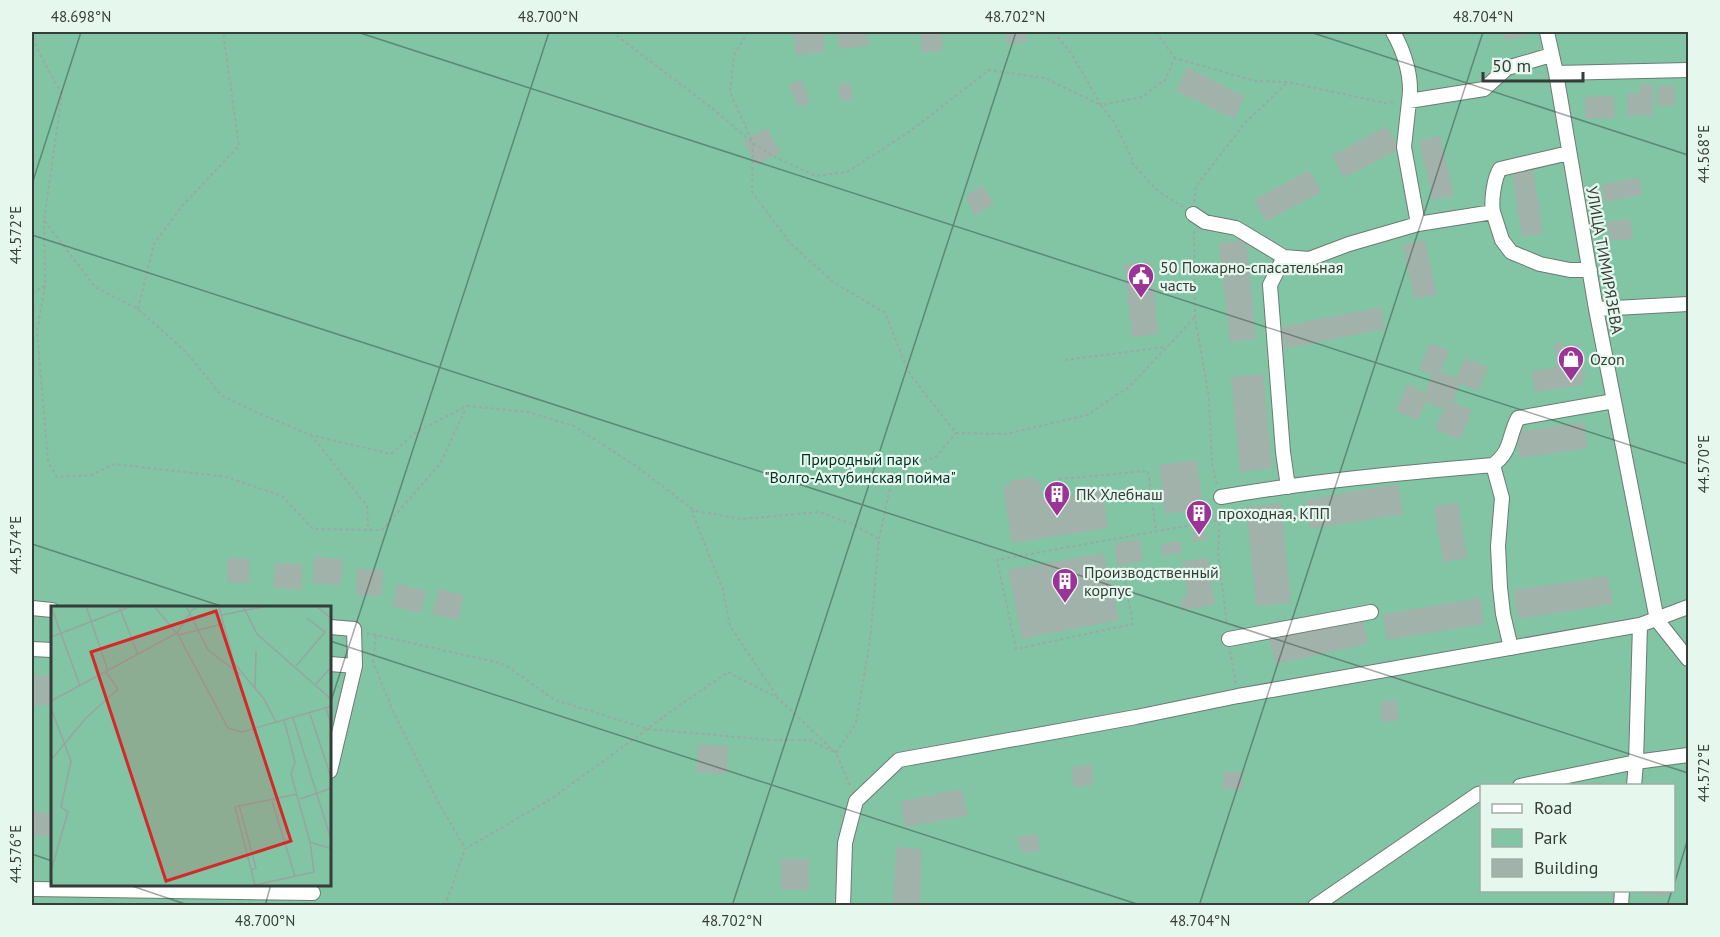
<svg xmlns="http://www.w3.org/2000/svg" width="1720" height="937" font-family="'PT Sans',sans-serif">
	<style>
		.green { fill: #81c5a5; fill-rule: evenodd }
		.building { fill: #a0b2a9 }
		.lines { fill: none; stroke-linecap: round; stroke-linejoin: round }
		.minor-casing { stroke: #6b7b73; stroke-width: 16 }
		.path { stroke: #9aa9a1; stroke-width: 2; stroke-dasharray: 3 3; stroke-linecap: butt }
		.minor { stroke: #fff; stroke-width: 14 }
		.ticks { fill: none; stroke: #363d39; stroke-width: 1.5; stroke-opacity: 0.45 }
		.labels { text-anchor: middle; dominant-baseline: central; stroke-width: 4.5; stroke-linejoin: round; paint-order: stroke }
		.street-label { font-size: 16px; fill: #363d39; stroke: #e6f8ee }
		.poi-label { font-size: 16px; fill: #363d39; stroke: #e6f8ee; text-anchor: start }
		.park-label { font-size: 16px; fill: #033222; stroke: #e6f8ee }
		.inset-road { fill: none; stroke: #97a59e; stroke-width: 1.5 }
		.view { fill: #d62828; fill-opacity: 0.15; stroke: #d62828; stroke-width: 3 }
		.inset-edge { fill: none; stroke: #363d39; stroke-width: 3 }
		.neatline { fill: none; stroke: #363d39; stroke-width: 2 }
		.ticks-label { font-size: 15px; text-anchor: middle; fill: #363d39 }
	</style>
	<rect width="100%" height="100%" fill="#d8ebe1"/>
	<!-- green -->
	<path class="green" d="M32,32H1688V905H32ZM52,607H330V884H52ZM1482,786H1674V890H1482Z"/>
	<!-- building -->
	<path class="building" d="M795,32H823L825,52L796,55L794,36Z
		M838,32H867L869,46L839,49Z
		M920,32H941L943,51L922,53Z
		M1005,32H1026L1027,42L1007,44Z
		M1503,32H1534L1535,33L1506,41Z
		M1187,67L1245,96L1234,119L1176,91Z
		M802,80L810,103L797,107L789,84Z
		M849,82L854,98L842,102L837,86Z
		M1640,84H1653V115L1627,116L1626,94L1640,93Z
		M1658,85H1675V106H1657Z
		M1614,96L1615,118L1585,119V97Z
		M1387,126L1399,149L1344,178L1332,155Z
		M767,128L780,152L756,165L743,141Z
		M1440,136L1454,195L1433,200L1419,141Z
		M1309,170L1321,192L1266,221L1254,200Z
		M1533,170L1543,233L1522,237L1512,173Z
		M1639,177L1642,195L1604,202L1601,185Z
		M983,185L994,204L975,215L965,196Z
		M1630,219L1633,239L1610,241L1607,222Z
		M1246,240L1256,339L1230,342L1219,243Z
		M1425,240L1437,295L1414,299L1403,244Z
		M1151,261L1158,334L1132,337L1124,264Z
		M1381,307L1385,329L1284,349L1280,327Z
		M1563,342V346L1579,343L1583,371H1585L1586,377L1583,378L1584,385L1535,392L1531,371L1557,367L1554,343Z
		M1430,343L1449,351L1441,371L1456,378L1465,358L1488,367L1478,391L1460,384L1453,402L1472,410L1460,440L1435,429L1444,409L1426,402L1418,420L1396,411L1407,384L1425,392L1432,375L1419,369Z
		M1263,374L1272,469L1240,472L1231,377Z
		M1584,422L1588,448L1520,458L1516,432Z
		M1197,460L1203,509L1165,514L1159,465Z
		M1034,477L1035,482L1040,481L1043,500L1102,490L1108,528L1012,543L1003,487L1010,485L1009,481Z
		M1398,484L1403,514L1310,529L1305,500Z
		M1458,502L1467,558L1443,562L1434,506Z
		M1281,503L1291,603L1256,606L1246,507Z
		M1205,529L1206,540L1194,542L1193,531Z
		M1140,539L1143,561L1117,566L1115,543Z
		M1180,541L1182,553L1163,556L1161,544Z
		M1104,553L1119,620L1022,639L1008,570Z
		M314,557L343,559L341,585L312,583Z
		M228,558L250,559L249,583L227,582Z
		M1208,558L1215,605L1183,610L1181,597L1187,596L1183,561Z
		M275,563L303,564L301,590L273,588Z
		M357,569L383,570L382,596L356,595Z
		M1608,576L1613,604L1518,619L1514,590Z
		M397,584L426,591L421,613L392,606Z
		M439,589L464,595L458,620L432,614Z
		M1480,598L1484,624L1387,640L1383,614Z
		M1362,618L1368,644L1275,664L1269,637Z
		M35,675L52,676V706L34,705Z
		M1397,700L1399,720L1382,722L1380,702Z
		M698,744L728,746L727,774L696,772Z
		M1092,765L1093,785L1073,787L1072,767Z
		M1224,771L1243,772L1242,791L1223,789Z
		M962,789L967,816L905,827L900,801Z
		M32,812L52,813V836H32Z
		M1037,834L1040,851L1024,853V850H1020L1018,836Z
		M896,847L922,849L920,906H893Z
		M781,859H809V890H781Z
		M1646,890H1669V896L1645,894Z"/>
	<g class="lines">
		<!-- minor casing -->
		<g class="minor-casing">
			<path id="minor" d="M1393,32C1404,51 1413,78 1409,101L1484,89L1507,68L1551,55
				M1547,32L1556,73L1596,309L1657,620L1688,659
				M1556,73L1688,70
				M1409,101L1404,147L1418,224
				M1493,212L1502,240L1511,252L1540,264L1570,270H1590
				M1193,214L1205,222L1236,228L1284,257L1309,259L1349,244L1418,224L1493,212C1491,201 1494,178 1500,169L1569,153
				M1284,257L1270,285L1283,452L1288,487
				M1596,309L1688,304
				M1493,465L1502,498L1498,546L1500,587L1503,614L1511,648
				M1221,497C1311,481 1402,473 1493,465C1512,451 1508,437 1518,418L1614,401
				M32,608L52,610
				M330,627L354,629L355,666L330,771
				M1229,639L1371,612
				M32,649L52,650
				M330,664L355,666
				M1520,786L1636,762L1688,755
				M1634,786L1636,762L1640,625
				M32,889L313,893
				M843,906L845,843L856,801L899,760L1136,717L1238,696L1640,625L1688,607
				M1315,906L1478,794L1482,793
				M1621,906L1622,890"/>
		</g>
		<!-- path -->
		<path class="path" d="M32,32L38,51L62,94L44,220L95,287L138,309L185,351L222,396L265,416L311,435L391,454L416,432L467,406L528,412L574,426L636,466L695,511L692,512L723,590L730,626L778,698
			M612,32L713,109L753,143L775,157L816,176L847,172L909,132L989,70L1044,78L1101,105L1114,122L1132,159L1131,162L1158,191L1183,207
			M748,32L734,55L730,92L753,143L752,192L790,243L833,282L885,313L909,373L956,433L1006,434L1087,415L1130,386L1195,317
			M1054,32L1071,53L1101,105L1142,97L1165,80L1175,58L1255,81L1288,82L1385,103L1396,102
			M1156,32L1175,58
			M1194,202L1196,186L1245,123L1288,82
			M44,220L45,286L37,331L48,462L57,477L91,475L114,464L227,477L282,496L313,529L382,530L440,464L466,408
			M1194,231L1195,317L1209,398L1212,463L1217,485
			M32,293L45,286
			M138,309L154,244L182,206L239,146L223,32
			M1065,360L1166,347
			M311,435L367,506L368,530
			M1059,479L1148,471L1156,531
			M696,511L742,519L819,512L854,525L879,539
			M1220,511L1218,552L1227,625
			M1124,576L1133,624L1016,649L997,560L1220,520
			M367,633L504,664L555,700L648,729L771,740H810L836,753L856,723L870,641L879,539L890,488L907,468L937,456L956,433
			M376,636L373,662L394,713L437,800L465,848
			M1230,651L1236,684
			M445,906L465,849L554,797L680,705L728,672L778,698L836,753L851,788"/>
		<!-- minor -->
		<use href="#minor" class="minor"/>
	</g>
	<!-- ticks -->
	<path class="ticks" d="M357,32L1688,464M1310,32L1688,155M32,184L81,32M32,235L1688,773M32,544L224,607M330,641L1143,906M330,704L549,32M32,854L52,861M126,884L191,906M1674,885L1688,838M265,906L271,884M732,906L1016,32M1199,906L1483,32M1667,906L1672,890"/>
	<!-- icons -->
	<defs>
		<g id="civic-pin" transform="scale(1.35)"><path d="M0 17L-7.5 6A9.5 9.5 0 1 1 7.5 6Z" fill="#9c3497" stroke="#e6f8ee"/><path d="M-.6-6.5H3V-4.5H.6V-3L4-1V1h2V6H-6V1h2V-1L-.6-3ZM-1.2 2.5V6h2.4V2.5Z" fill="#fff"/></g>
		<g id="shop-pin" transform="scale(1.35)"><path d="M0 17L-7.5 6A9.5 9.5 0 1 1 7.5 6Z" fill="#9c3497" stroke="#e6f8ee"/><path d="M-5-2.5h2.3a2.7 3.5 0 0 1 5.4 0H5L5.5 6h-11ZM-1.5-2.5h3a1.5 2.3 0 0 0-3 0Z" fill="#fff"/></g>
		<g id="building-pin" transform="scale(1.35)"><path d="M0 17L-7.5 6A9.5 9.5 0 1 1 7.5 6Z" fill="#9c3497" stroke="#e6f8ee"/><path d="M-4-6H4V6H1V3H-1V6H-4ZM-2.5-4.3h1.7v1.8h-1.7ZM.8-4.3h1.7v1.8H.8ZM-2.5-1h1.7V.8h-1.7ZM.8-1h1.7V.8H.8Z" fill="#fff"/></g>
	</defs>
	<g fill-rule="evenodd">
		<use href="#civic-pin" x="1141" y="276"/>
		<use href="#shop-pin" x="1571" y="359"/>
		<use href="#building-pin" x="1057" y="494"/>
		<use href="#building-pin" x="1199" y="513"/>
		<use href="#building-pin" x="1065" y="581"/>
	</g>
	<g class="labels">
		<!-- street labels -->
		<g class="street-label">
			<text transform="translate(1605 260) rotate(80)">УЛИЦА ТИМИРЯЗЕВА</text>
		</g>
		<!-- poi labels -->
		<g class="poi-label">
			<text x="1160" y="267">50 Пожарно-спасательная<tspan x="1160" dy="18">часть</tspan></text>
			<text x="1590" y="359">Ozon</text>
			<text x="1076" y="494">ПК Хлебнаш</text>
			<text x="1218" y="513">проходная, КПП</text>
			<text x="1084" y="572">Производственный<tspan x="1084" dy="18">корпус</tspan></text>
		</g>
		<!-- park labels -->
		<g class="park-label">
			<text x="860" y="459">Природный парк<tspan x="860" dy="18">"Волго-Ахтубинская пойма"</tspan></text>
		</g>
	</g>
	<!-- overview -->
	<g transform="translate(51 606)">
		<rect width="280" height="280" fill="#d8ebe1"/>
		<path d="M0,0H280V280H0Z" fill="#81c5a5"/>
		<path class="inset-road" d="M0,0L29,80M35,0L57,65M68,0L87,49M103,0L127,29L177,122L191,126L281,100M135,0L157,44L190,69M168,0L183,57L213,93L225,116M192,0L206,28L281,94M265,0L281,13M171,9L217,0M127,29L172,18M0,31L81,0M245,60L274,26L256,12M265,78L281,60M204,83L205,45M0,95L126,27L141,4L149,0M0,102L20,155L10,201L17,206L0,265M275,103L281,121M259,108L281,174M242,112L279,230M233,114L244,156L240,168L259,236L281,243M0,154L34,113L67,83L55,66M246,188L184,201L204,279L263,266L259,236M249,193L281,182M221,195L244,270M188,199L205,262L200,264"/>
		<path class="view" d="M165,5L240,235L115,275L40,46Z"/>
		<rect width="280" height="280" class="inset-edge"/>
	</g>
	<!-- border -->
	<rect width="1720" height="937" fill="none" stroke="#e6f8ee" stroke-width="66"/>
	<!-- legend -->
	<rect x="1480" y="784" width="195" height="108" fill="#e6f8ee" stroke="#a0ada6" stroke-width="1.5"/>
	<rect x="1492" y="804" width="30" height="9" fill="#ffffff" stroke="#a0ada6" stroke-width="1.5"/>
	<text x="1534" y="814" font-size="18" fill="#363d39">Road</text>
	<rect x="1492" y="829" width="30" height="18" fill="#81c5a5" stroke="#a0ada6" stroke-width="1.5"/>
	<text x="1534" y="844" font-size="18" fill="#363d39">Park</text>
	<rect x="1492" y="859" width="30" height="18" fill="#a0b2a9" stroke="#a0ada6" stroke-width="1.5"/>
	<text x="1534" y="874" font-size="18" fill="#363d39">Building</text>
	<!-- scale -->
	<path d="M1483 72v9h100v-9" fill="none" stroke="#363d39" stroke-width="3"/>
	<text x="1492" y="72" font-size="18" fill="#363d39" stroke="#e6f8ee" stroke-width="4.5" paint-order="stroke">50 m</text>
	<rect x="33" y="33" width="1654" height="871" class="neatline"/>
	<g class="ticks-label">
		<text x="81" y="22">48.698°N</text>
		<text x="548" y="22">48.700°N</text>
		<text x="1015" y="22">48.702°N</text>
		<text x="1483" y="22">48.704°N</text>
		<text transform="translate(1704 154) rotate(-90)" y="5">44.568°E</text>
		<text transform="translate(16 235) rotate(-90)" y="5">44.572°E</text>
		<text transform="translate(1704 464) rotate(-90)" y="5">44.570°E</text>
		<text transform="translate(16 545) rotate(-90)" y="5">44.574°E</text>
		<text transform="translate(1704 773) rotate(-90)" y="5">44.572°E</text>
		<text transform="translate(16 854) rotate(-90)" y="5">44.576°E</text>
		<text x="265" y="926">48.700°N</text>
		<text x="732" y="926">48.702°N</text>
		<text x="1200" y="926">48.704°N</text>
	</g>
</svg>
